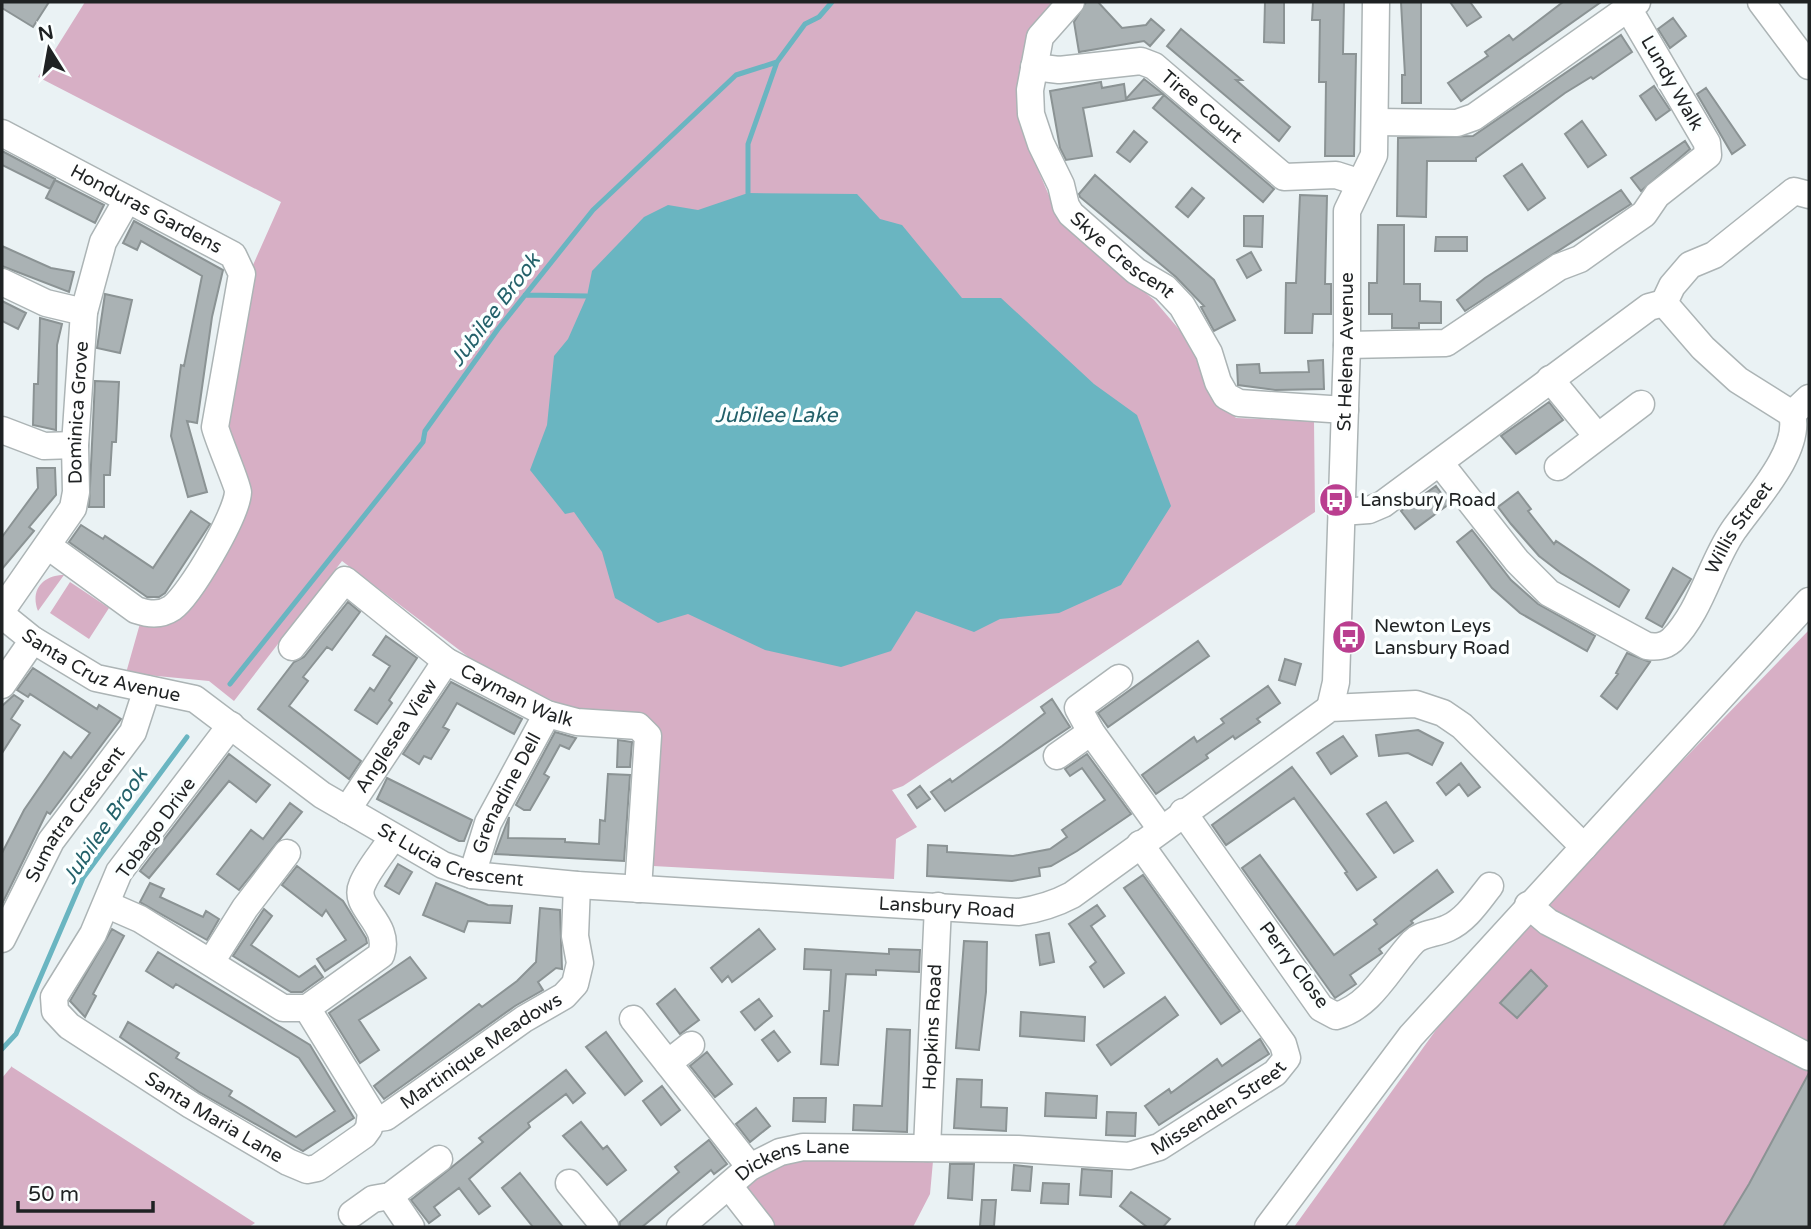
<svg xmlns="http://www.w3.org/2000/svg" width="1811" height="1229" font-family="'Varela Round',sans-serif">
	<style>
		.green { fill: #d7afc5 }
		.water { fill: #6ab5c1 }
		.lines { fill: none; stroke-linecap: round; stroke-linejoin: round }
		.stream { stroke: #6ab5c1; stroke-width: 5 }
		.building { fill: #aab2b4; stroke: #8b9394; stroke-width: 2 }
		.minor-casing { stroke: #acb4b5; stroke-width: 29 }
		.minor { stroke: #fff; stroke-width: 26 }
		.labels { text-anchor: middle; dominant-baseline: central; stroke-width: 7; stroke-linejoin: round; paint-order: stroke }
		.street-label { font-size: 19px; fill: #1f2223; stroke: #fbffff }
		.poi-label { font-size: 19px; fill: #1f2223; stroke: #fbffff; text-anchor: start }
		.water-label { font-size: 21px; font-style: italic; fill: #23616a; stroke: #fbffff }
	</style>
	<rect width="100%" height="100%" fill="#eaf2f4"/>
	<!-- green -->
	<path class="green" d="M85,2H1052L1030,38V151L1059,219L1154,300L1195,348L1216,397L1236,418L1314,421L1315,512L903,786L892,790L917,827L896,839L894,879L653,866L660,746L572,710L483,668L342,561L234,701L209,681L126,673L141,620L237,528L235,456L227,414L249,274L281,202L38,77Z
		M64,575L38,611C30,591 42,575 64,575Z
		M70,582L109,608L89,639L50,613Z
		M1809,630V1227H1294L1477,973Z
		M12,1066V1067L255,1223L249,1227H2V1078Z
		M796,1159L933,1161L930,1194L913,1227H775L744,1188L754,1176Z"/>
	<!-- water -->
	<path class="water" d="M748,193L857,194L880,219L902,225L962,298H1001L1094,384L1137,415L1171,506L1121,585L1059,613L1000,619L974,632L916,611L891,651L841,667L765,650L688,614L658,623L615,598L602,552L574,512L565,514L530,470L547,425L554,356L568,339L587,296L592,271L644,217L668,205L698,210Z"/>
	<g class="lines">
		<!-- stream -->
		<path class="stream" d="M748,193V144L777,62
			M525,295L587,296
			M230,684L423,442L425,431L498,329L593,210L736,75L777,62L805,24L819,17L832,2
			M2,1049L16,1034L83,878L187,737"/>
	</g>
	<!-- building -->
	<path class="building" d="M2,2H49L33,27L2,8Z
		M1086,2H1098L1122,28L1146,25L1151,19L1164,30L1150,46L1144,41L1079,52L1074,22Z
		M1265,2H1284V43L1264,42Z
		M1313,2H1344L1343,54H1356L1354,156H1325L1326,82H1319L1320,20H1312Z
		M1401,2H1421V103H1402V75H1405Z
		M1450,2H1470L1481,17L1467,26Z
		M1563,2H1601L1461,101L1448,83L1488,56L1485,52L1509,35L1513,40Z
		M1673,18L1686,36L1670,48L1658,29Z
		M1181,29L1242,80H1236L1290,127L1279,141L1167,46Z
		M1621,35L1632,52L1593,79L1591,77L1565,93L1476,158V161H1427L1426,217L1397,216L1398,138L1473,136Z
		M1144,79L1163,94L1083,108L1092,156L1066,160L1060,148L1050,91L1101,82L1102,88L1124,84L1126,99Z
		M1654,86L1670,110L1656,120L1640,96Z
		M1706,88L1745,145L1732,154L1697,94Z
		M1164,95L1274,189L1263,202L1153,108Z
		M1582,121L1606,155L1588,167L1565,134Z
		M1134,131L1147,142L1130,162L1117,152Z
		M1685,141L1690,149L1641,191L1631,178Z
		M2,151L55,179L50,189L2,165Z
		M1522,164L1545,198L1528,210L1504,176Z
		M1095,175L1214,280L1235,320L1214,331L1201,307L1204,306L1176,277L1080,197L1079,194Z
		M55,180L104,205L95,223L46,198Z
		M1192,188L1204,198L1188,217L1176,207Z
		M1621,190L1631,204L1465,311L1457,300L1485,278Z
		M1300,195L1327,196L1325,284H1331V314H1313L1312,333H1285L1286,283H1296Z
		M1244,216H1263L1262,247L1244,246Z
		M134,221L223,270L212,317L197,423L187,421L207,492L188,497L171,436L181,365L184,366L202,276L141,241L137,250L123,243Z
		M1378,225H1404V284H1420V301L1441,302V323H1419V328H1392V314H1369V283H1377Z
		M1436,237H1467V251H1435Z
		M2,246L51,268L74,272L69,292L2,266Z
		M1251,252L1261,270L1247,278L1237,260Z
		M105,294L132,300L120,353L97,348Z
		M2,301L26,313L18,329L2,321Z
		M40,318L62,324L57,345L56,430L33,425L34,384H38Z
		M1323,360L1324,389L1275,390L1238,385L1237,365L1259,364L1260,373L1309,372L1308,361Z
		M95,381L119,382L116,442H112L110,475H104V507H89Z
		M1549,402L1563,420L1516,454L1501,436Z
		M37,468H55L56,495L29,527L34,531L2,569V537L38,488Z
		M1436,486L1449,504L1415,529L1401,511Z
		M1518,492L1531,509L1528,511L1554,544L1556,541L1629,590L1619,607L1561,573L1539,556L1511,524L1498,507Z
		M191,511L210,524L165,593L159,597H147L69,542L81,525L103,539L105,536L153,568Z
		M1472,530L1511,580L1538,604L1595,636L1587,651L1520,613L1492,588L1457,542Z
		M1673,568L1691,579L1662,627L1646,618Z
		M348,602L360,612L332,650L327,647L303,677L308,681L289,706L361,761L349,779L258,709L294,662L304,657Z
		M386,636L417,658L389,700L392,703L377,724L355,710L370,688L374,691L390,666L373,655Z
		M1198,641L1209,656L1108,727L1098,713Z
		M1627,653L1650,662L1617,709L1601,696L1618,674L1616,673Z
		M1285,659L1301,664L1295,685L1279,680Z
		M33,668L97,709L99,705L121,719L50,814L47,812L2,904V853L24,810L64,752L71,758L90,733L30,694L28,697L17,690Z
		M451,682L522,719L514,734L457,703L443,727L449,730L431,759L424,756L419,764L403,754Z
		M1268,686L1280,703L1257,719L1260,722L1235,739L1233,736L1206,755L1208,758L1156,794L1142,775L1194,737L1197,742L1224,723L1221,719Z
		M14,695L23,701L11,719L20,725L2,753V706Z
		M1052,699L1070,727L945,811L931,792L950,779L952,782L1002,746L1045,713L1041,707Z
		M1418,730L1443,743L1432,765L1408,753L1379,756L1376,735Z
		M555,732L576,738L569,749L560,745L544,774L549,777L530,810H524L516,805Z
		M1343,736L1357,756L1331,774L1317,753Z
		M618,740L632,742L630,767H617Z
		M229,754L270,785L256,802L229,781L149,878L140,871Z
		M1087,754L1131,814L1077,851L1051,866L1039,868L1040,876L1012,881L927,876L928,845L947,846V852L1013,856L1050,849L1067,837L1062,830L1105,800L1082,768L1070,776L1065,769Z
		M1461,763L1480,787L1468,796L1459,784L1446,795L1437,783Z
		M1292,767L1376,877L1357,890L1345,873L1347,872L1294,798L1226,845L1212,825Z
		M608,774L630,775L624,861L495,854L509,817L508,838L565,839V842L599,844L600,820L605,821Z
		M387,778L472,820L464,841H459L377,799Z
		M920,786L930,799L917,808L908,795Z
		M1386,802L1413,841L1394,853L1367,814Z
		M290,803L302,812L239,890L217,874L251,830L263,839Z
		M1260,855L1334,955L1377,924L1374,920L1437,870L1453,892L1411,921L1413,923L1379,949L1382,953L1350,975L1356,984L1335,998L1242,868Z
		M398,864L412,872L399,894L385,886Z
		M297,866L343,901L366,938L367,943L325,971L317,959L346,940L326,910L322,916L282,885Z
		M1143,875L1240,1011L1221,1024L1124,888Z
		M150,883L164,889L160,897L203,917L206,911L219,919L207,940L140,902Z
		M436,883L488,905L512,906L510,923L468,921L464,932L423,915Z
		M1097,905L1105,916L1091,926L1124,973L1104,987L1090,967L1096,962L1069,924Z
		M540,908L560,910L562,969L556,968L538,982L543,990L515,1006L384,1099L374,1086L479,1004L482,1007L517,981L536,962Z
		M264,909L272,916L251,945L299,977L315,966L323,977L302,992H291L233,956Z
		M112,929L124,936L93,994L96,996L85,1017L70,1001Z
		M759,929L775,949L732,982L728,976L722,982L711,968Z
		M1049,933L1054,962L1040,965L1036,935Z
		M964,941L987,942L986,992L979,1050L956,1048Z
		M805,949L889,954V949L920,950L919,972L876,970V975L846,974L838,1065L821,1064L824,1011H829L831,970L804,969Z
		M158,952L310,1045L354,1118L303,1151L199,1092L120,1037L128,1022L179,1053L176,1058L232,1091L229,1096L296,1137L335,1111L299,1058L176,984L173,988L146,971Z
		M410,957L426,978L359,1020L379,1050L360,1063L329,1013Z
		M1531,970L1547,986L1517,1018L1500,1003Z
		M675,989L699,1020L680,1034L657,1004Z
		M1165,997L1178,1015L1111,1065L1097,1045Z
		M759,999L772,1016L755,1030L741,1012Z
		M1021,1012L1085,1017L1084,1041L1020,1036Z
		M887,1029L910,1030L907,1132L853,1130L854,1105L882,1106Z
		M774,1031L790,1052L778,1061L762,1040Z
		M606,1032L642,1081L625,1095L586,1047Z
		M1260,1039L1269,1054L1159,1125L1145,1106L1169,1089L1171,1093L1217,1059L1222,1066Z
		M707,1052L732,1084L715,1097L690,1066Z
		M566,1070L585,1093L573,1103L566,1094L528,1123L530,1127L469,1179L490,1206L479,1214L459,1188L434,1207L440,1215L429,1223L411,1200L483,1142L479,1138Z
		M1809,1073V1227H1723L1749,1184Z
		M957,1079L982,1080L981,1107L1007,1108L1006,1131L954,1128Z
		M662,1086L680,1110L661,1125L643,1101Z
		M1046,1093L1097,1096L1096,1118L1045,1116Z
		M794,1098H826L825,1122L793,1121Z
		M756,1108L770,1126L750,1142L736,1124Z
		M1107,1112L1136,1113L1135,1136L1106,1135Z
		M581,1122L603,1149L607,1146L626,1170L607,1185L563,1136Z
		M709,1140L727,1164L714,1174L711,1170L642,1227H620V1222L679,1172L675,1167Z
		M950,1164H974L972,1200L948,1198Z
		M1014,1165L1032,1167L1030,1191L1012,1190Z
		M1082,1169L1112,1171L1111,1197L1080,1195Z
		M520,1173L544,1203L563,1227H533L502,1188Z
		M1043,1183L1069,1184L1068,1204L1041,1203Z
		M1131,1192L1170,1219L1163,1227H1147L1120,1206Z
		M982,1200H996L994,1226H980Z"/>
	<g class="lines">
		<!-- minor casing -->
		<g class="minor-casing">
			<g id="minor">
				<path id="s1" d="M1071,2L1040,37L1030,90L1031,114L1041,144L1061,185L1066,206L1071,214L1136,271L1165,288L1182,306L1209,353L1218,382L1226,396L1239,403L1345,410"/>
				<path d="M1761,2L1809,66"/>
				<path id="s2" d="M1034,67L1059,70L1141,61L1154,66L1284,177L1336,175L1358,182"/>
				<path d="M1375,122L1457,123L1474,117L1637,2"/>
				<path id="s3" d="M2,133L233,255L242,274L215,427C218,440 238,485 238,492C237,515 190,595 172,608C160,616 148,614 136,610L48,546"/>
				<path d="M2,282L46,303L84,312"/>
				<path d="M1664,303L1672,286L1690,265L1714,255L1794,191L1809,195"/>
				<path d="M1347,345L1446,343L1559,267L1580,259L1608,239L1644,214L1657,195L1708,155L1707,143L1628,8"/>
				<path d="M1550,379L1597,436"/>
				<path d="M1792,414L1809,398"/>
				<path d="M2,430L44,446L75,445"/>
				<path id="s4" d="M1440,463L1517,561L1549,593L1647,646C1656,647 1664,647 1672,640C1701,611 1710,565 1733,531C1752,503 1802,451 1792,414L1738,380L1703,348L1664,303"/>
				<path d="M1558,467L1641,404"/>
				<path d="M1341,512L1369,510L1383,504L1649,307L1664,303"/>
				<path id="s5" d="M2,610L73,508L76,492L75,445L84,312L103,242L127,200"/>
				<path id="s6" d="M2,615L33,640L96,678L195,699L322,795L443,865L472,875L577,885L1019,912C1039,909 1055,904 1072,895L1330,708L1416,704L1443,713L1462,726L1584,847"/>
				<path id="s7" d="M292,647L345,580L446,661L547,714L577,722L638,726L648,736L638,889"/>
				<path d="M1119,678L1078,708L1091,732L1161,829"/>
				<path d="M2,685L33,640"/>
				<path id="s8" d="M1330,708L1336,682L1347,345V211L1374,155L1376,2"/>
				<path id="s9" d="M231,725L119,872L93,934L54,997L55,1011L69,1026L191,1105L288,1162L307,1170L317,1168L364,1135L369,1128L371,1112L307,1008"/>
				<path d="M1057,756L1091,732"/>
				<path id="s10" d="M347,810L446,661"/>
				<path d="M1183,812L1321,1008L1336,1016C1372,1006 1389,967 1413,942C1422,933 1436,934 1448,928C1466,920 1478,901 1490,886"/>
				<path id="s11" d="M472,875L488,823L547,714"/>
				<path d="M108,905L140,919L283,1008H307L381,955C392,923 352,908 362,885C368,869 383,853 392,838"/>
				<path d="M1528,905L1548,922L1809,1057"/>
				<path id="s12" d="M2,939L51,841L133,732L147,689"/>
				<path d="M211,962L245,908L287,853"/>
				<path d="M633,1019L750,1167"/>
				<path d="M668,1063L691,1045"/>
				<path id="s13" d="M371,1119L386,1117L524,1019L564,996L575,984L580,963L575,936L577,885"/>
				<path id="s14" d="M927,1148L938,906"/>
				<path d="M569,1183L605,1227"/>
				<path d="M729,1186L761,1227"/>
				<path d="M390,1196L411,1227"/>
				<path d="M352,1214L373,1199L390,1196L439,1159"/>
				<path id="s15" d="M680,1227L750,1167L780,1152L803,1147L1018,1149L1129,1156L1159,1147L1275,1073L1287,1058L1283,1044L1140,844"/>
				<path d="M1268,1227L1411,1036L1809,601"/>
			</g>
		</g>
		<!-- minor -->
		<use href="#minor" class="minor"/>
	</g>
	<!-- icons -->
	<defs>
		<g id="bus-disc" transform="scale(1.75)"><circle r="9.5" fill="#ba3e8f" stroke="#fbffff"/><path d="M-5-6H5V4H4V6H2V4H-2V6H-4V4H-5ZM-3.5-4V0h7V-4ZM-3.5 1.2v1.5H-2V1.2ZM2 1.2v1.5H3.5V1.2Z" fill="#fff"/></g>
	</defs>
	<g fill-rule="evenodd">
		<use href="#bus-disc" x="1336" y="500"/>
		<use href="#bus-disc" x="1349" y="637"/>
	</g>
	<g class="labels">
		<!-- street labels -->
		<g class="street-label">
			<text transform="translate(1672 83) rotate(60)">Lundy Walk</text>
			<text stroke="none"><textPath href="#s2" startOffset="184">Tiree Court</textPath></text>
			<text stroke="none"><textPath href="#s3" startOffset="163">Honduras Gardens</textPath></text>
			<text stroke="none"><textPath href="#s1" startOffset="299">Skye Crescent</textPath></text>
			<text stroke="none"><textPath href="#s8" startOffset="357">St Helena Avenue</textPath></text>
			<text stroke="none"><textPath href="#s5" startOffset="220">Dominica Grove</textPath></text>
			<text stroke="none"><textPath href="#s4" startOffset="439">Willis Street</textPath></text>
			<text stroke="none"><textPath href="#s6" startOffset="114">Santa Cruz Avenue</textPath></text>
			<text stroke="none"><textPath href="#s7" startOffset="294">Cayman Walk</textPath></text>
			<text stroke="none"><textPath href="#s10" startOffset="89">Anglesea View</textPath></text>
			<text stroke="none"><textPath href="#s11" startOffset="89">Grenadine Dell</textPath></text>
			<text stroke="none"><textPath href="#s12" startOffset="145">Sumatra Crescent</textPath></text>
			<text transform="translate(156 828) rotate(-54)">Tobago Drive</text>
			<text stroke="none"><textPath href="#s6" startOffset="518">St Lucia Crescent</textPath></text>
			<text stroke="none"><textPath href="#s6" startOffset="1020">Lansbury Road</textPath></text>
			<text transform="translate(1294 965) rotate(53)">Perry Close</text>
			<text stroke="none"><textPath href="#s14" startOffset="121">Hopkins Road</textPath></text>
			<text stroke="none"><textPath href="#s13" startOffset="131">Martinique Meadows</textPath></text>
			<text stroke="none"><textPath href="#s15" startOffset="578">Missenden Street</textPath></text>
			<text stroke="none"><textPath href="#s9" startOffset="532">Santa Maria Lane</textPath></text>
			<text stroke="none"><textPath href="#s15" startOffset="136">Dickens Lane</textPath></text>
		</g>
		<!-- poi labels -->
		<g class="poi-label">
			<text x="1360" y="500">Lansbury Road</text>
			<text x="1374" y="626">Newton Leys<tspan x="1374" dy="22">Lansbury Road</tspan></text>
		</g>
		<!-- water labels -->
		<g class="water-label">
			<text transform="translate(495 310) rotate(-53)">Jubilee Brook</text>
			<text x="776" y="415">Jubilee Lake</text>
			<text transform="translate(105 826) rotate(-56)">Jubilee Brook</text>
		</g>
	</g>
	<!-- border -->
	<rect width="1811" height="1229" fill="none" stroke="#1f2223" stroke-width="7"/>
	<!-- north arrow -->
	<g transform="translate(49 49) rotate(349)" stroke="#fbffff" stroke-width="5" paint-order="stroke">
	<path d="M0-5L12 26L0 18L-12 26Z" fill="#1f2223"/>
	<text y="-10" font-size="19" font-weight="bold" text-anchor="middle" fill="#1f2223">N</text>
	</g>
	<!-- scale -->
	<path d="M18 1201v10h135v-10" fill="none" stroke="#1f2223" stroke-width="3.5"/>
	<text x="28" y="1201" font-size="21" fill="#1f2223" stroke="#fbffff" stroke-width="5" paint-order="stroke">50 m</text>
</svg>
